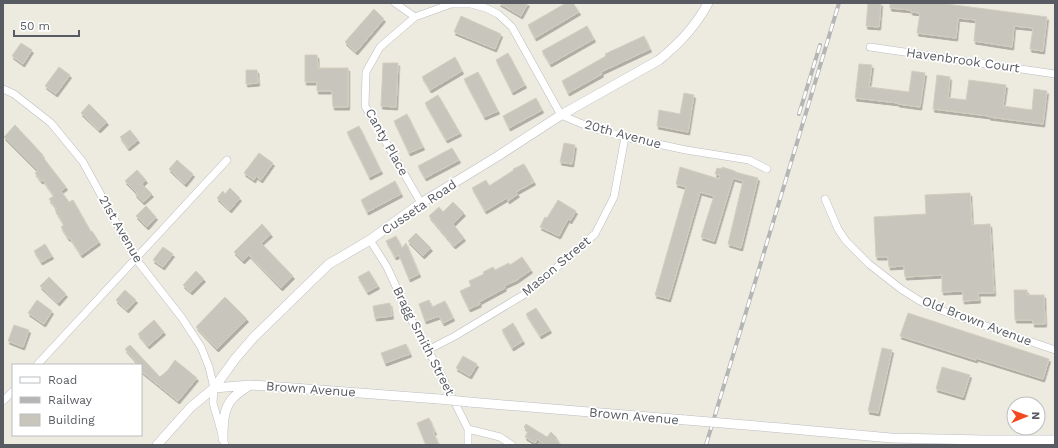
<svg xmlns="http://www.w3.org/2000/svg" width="1058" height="448" font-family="'Work Sans',sans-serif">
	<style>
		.building { fill: #c8c5bd; stroke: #d2cebe; filter: url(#shadow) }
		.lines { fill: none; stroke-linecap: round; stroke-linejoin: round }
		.minor-casing { stroke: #babcc3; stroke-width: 8 }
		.tertiary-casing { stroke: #babcc3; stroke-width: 10 }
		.minor { stroke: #fff; stroke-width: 7 }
		.tertiary { stroke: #fff; stroke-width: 9 }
		.rail-casing { stroke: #b4b5b5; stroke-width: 4 }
		.rail { stroke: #fff; stroke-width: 2.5; stroke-dasharray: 8; stroke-linecap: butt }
		.tertiary-bridge-casing { stroke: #babcc3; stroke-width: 10; stroke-linecap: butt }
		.tertiary-bridge { stroke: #fff; stroke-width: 9 }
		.labels { text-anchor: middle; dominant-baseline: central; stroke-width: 3.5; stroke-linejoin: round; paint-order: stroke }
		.street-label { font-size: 13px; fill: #585c62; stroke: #fff }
	</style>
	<defs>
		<filter id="shadow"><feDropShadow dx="1.5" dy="3" stdDeviation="0" flood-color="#0004"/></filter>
	</defs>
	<rect width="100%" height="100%" fill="#edebdf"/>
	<!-- building -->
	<path class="building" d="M499,3H528L521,16Z
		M566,3H573L579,12L535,38L528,25Z
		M868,3H881L879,27L866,26Z
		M890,3H939L1047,17L1043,51L1030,49L1033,28L1014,26L1012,47L974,41L976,20L958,18L956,38L917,33L920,13L911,12V10L890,8Z
		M374,9L384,19L356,52L345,42Z
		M461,16L501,34L495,49L454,32Z
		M587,26L594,39L550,64L542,51Z
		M644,36L650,49L601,72L602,74L568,93L562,81L606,56L605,54Z
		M21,43L32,50L23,64L12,56Z
		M508,53L525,85L512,92L496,60Z
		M305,55H317L318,68H348V107H333L332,91H317V82H305Z
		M455,57L462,71L430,90L422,77Z
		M383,63H398L396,107L381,106Z
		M859,64L872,65L869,87L909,92L912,71L925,73L920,107L898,104V103L855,98Z
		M59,67L70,75L56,94L45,86Z
		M246,70H257L258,83L246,84Z
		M478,72L498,111L484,117L464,79Z
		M937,75L950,77L948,98L966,100L969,80L1006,85L1003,106L1032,110L1034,89L1047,91L1043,124L989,117V116L933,109Z
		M684,93L694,95L688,132L657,126L659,110L680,114Z
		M438,95L460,133L446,140L425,103Z
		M536,98L542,110L509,128L503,116Z
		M89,104L107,122L99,130L81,113Z
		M407,114L423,147L409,153L394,121Z
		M15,125L43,155L42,156L66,187L61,191L69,202L73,200L91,232L92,231L99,242L81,255L70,238H68L61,227L64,225L55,210L57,209L49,199L54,196L43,180L41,181L35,173L38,171L4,137Z
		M359,126L381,171L369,177L347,132Z
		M130,130L138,140L128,148L120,137Z
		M564,143L575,145L572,164L560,162Z
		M452,148L459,160L425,178L418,166Z
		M259,153L273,163L261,180L256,176L254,180L244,173Z
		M177,160L193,174L185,184L169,169Z
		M524,164L534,182L516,192L518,194L508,201L507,198L485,211L472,188L486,180L489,186L514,170L513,169Z
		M680,167L719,179L720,175L715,174L717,168L722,169V167L735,171V172L758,178L741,248L728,244L743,181L733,178L714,241L701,237L714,196L700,192L669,299L655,295L686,187L676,184Z
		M137,170L146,180L142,184L152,194L143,202L135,194L137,193L125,181Z
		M395,181L401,194L367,212L361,200Z
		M230,188L240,198L230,210L217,198L223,191L225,194Z
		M970,193L972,225L990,224L994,293H978L979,300L963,301V291L942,292V275L905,277L904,266L889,267L888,257H876L874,217L926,214L925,195Z
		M558,200L576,211L570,221L568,219L559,236L540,227L545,217L547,218Z
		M453,202L464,213L453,224L464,238L454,246L429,216L439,207L443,212Z
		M146,206L156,217L147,227L136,216Z
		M262,224L271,234L261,243L293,276L281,288L249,255L243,261L234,252Z
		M416,233L431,248L423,256L408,241Z
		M396,236L402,248L406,243L419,274L409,279L399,255L395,257L386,241Z
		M45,244L52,256L41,262L34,251Z
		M163,247L173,254L163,267L153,260Z
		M522,257L531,270L517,280L504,286L505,288L479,302L480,304L469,309L460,291L471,286L469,281L484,274L483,272L493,267L495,270L509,263L510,265Z
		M196,271L204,279L191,292L183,285Z
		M369,271L378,286L367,292L358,277Z
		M49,277L66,294L58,303L40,286Z
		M125,290L136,300L127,310L116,300Z
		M1014,290H1027V295H1044L1045,324H1033V320H1015Z
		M225,297L247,319L217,349L196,327Z
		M37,300L52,311L44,324L28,313Z
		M429,300L432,307L445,301L453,318L443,323L439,316L425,321L419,304Z
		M390,303L392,316L375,318L373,306Z
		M536,308L550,330L540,336L526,314Z
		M908,313L1049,359L1043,379L976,358V360L900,336Z
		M154,320L164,332L148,346L138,334Z
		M513,323L523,341L512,348L502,330Z
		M14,325L29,330L23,347L8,341Z
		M406,344L410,354L385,363L381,353Z
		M130,345L160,377L168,370L175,360L197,378L178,401L141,371V365H139L125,349Z
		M882,348L892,350L878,413L868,411Z
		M463,356L477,364L470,376L456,368Z
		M942,367L970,375L963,397L936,389Z
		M429,418L435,432H433L439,445H426L417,423Z
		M526,424L547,437L551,432L557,438L556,440L562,445H544L537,439L535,443L525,437L528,431L524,427Z"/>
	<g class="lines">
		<!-- minor casing -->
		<g class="minor-casing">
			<path id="minor" d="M395,3L415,17
				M870,47L1055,74
				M3,89L14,94L51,123L83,162L136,259L182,318L201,347L209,367L214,388L213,403L225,445
				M825,199L838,229L846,241L869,264L901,289L920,301L943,311L1055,350
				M421,203L365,106L366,72L380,47L415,17L451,4H471L486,8L498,14L512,27L561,115L592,128L625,137L686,150L749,160L767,169
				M370,240L387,267L412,321L440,372L459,411L468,429V445
				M428,350L455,336L525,294L548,275L595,234L614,197L625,137
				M37,365L227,160
				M3,401L13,391
				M468,429L500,437L512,445"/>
		</g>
		<!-- tertiary casing -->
		<g class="tertiary-casing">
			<path id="tertiary" d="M214,388L250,385L267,386L439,399
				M469,402L686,420
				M781,428L891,438L985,440H1055
				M223,439C223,426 223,409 232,399C237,393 244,389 250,385
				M157,445L191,407L214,388L235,359L254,337L329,264L370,240L421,203L498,156L561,115L659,60C679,44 696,26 708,3"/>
		</g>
		<!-- minor -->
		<use href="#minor" class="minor"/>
		<!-- tertiary -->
		<use href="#tertiary" class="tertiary"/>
		<!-- rail casing -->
		<g class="rail-casing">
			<path id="rail" d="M799,114L820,45
				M706,445L839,3"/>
		</g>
		<!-- rail -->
		<use href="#rail" class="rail"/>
		<!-- tertiary-bridge casing -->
		<g class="tertiary-bridge-casing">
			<path id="tertiary-bridge" d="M439,399L469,402
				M686,420L781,428"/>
		</g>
		<!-- tertiary-bridge -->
		<use href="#tertiary-bridge" class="tertiary-bridge"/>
	</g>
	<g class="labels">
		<!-- street labels -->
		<g class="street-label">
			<text transform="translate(963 60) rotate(8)">Havenbrook Court</text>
			<text transform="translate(623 134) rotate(15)">20th Avenue</text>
			<text transform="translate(387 142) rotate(61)">Canty Place</text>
			<text transform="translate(419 207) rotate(-34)">Cusseta Road</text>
			<text transform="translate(121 229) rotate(60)">21st Avenue</text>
			<text transform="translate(556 266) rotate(-40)">Mason Street</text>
			<text transform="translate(977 321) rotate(21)">Old Brown Avenue</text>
			<text transform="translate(424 341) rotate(63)">Bragg Smith Street</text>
			<text transform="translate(311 389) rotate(4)">Brown Avenue</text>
			<text transform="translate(634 416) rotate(5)">Brown Avenue</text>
		</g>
	</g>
	<!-- border -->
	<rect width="1058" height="448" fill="none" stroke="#585c62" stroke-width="8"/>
	<!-- legend -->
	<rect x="12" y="364" width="130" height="72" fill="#ffffff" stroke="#bcbec0"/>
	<rect x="20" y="377" width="20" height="6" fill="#ffffff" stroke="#bcbec0"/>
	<text x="48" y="384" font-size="12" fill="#585c62">Road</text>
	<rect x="20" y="397" width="20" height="6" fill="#b4b5b5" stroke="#bcbec0"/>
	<text x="48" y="404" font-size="12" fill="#585c62">Railway</text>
	<rect x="20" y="414" width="20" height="12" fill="#c8c5bd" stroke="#bcbec0"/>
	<text x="48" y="424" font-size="12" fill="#585c62">Building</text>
	<!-- north arrow -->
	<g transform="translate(1026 416) rotate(89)"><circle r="19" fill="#ffffff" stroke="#bcbec0"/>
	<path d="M0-3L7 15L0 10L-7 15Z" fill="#f4481f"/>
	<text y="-6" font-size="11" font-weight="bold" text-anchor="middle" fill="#585c62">N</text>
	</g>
	<!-- scale -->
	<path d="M14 30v6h65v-6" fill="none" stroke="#585c62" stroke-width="2"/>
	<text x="20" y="30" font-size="12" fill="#585c62" stroke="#ffffff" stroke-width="3" paint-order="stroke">50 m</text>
</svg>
